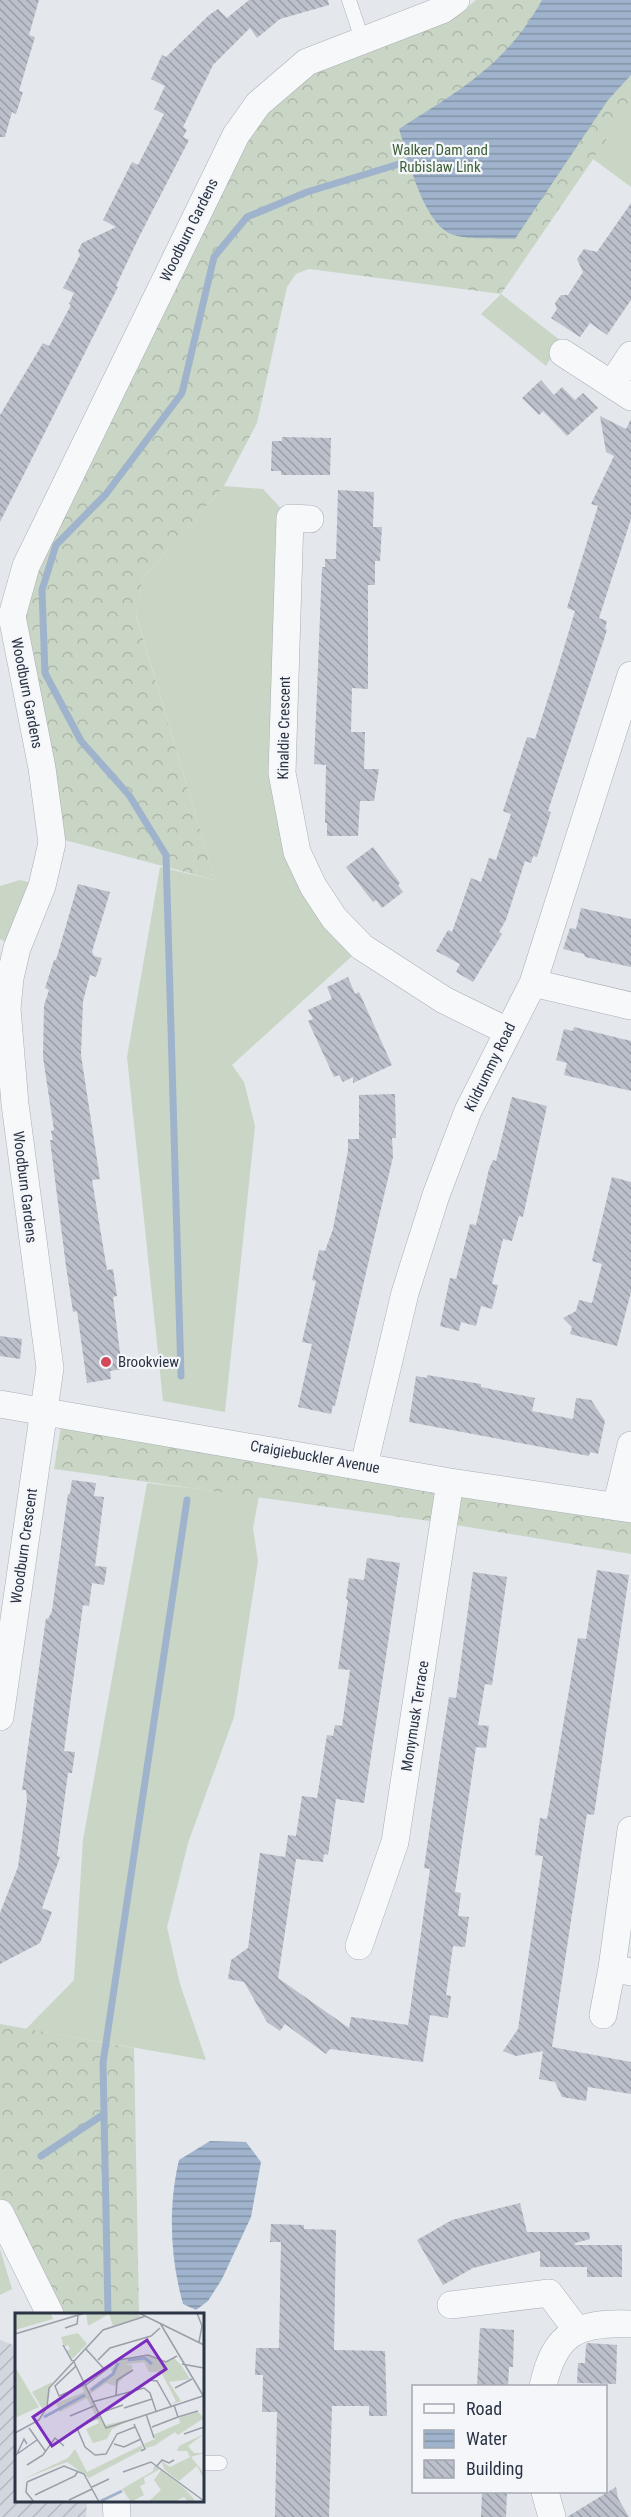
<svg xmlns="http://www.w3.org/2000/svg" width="631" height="2517" font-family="'Roboto Condensed',sans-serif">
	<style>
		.industrial { fill: url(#industrial-furrows) }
		.grass { fill: #c9d6c5 }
		.forest { fill: url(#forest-crowns) }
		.water { fill: url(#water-rules) }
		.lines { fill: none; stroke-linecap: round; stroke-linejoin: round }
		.stream { stroke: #9fb4cc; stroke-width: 7 }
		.building { fill: url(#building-back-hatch) }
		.lane-casing { stroke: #a9aeb7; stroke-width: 15 }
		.street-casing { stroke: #a9aeb7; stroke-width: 28 }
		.lane { stroke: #f7f8fa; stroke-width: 14 }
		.street { stroke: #f7f8fa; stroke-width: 27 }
		.poi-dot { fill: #d1495b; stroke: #f4f6f9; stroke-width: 2 }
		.labels { text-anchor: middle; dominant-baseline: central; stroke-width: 4.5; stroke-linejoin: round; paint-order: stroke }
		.park-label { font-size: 15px; fill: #3f6138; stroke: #f4f6f9 }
		.street-label { font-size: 15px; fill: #2b3445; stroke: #f4f6f9 }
		.poi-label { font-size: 15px; fill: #2b3445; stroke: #f4f6f9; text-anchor: start }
		.inset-river { fill: none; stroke: #9fb4cc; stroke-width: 3 }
		.inset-road { fill: none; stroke: #9a9fa9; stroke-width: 1.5 }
		.view { fill: #7b2cbf; fill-opacity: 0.15; stroke: #7b2cbf; stroke-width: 3 }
		.inset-edge { fill: none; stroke: #2b3445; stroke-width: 3 }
	</style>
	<defs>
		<pattern id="industrial-furrows" width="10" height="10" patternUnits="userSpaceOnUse" patternTransform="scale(1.5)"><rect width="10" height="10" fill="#d2d6de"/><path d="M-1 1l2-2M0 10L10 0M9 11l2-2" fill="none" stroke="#b4b8c0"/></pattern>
		<pattern id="forest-crowns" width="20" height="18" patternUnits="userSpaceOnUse" patternTransform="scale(1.5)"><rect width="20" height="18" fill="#c9d6c5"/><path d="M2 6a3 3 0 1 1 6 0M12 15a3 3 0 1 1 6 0" fill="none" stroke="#adb8ab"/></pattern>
		<pattern id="water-rules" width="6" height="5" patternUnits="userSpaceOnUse" patternTransform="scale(1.5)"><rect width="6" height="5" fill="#9fb4cc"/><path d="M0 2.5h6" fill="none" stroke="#8293a7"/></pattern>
		<pattern id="building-back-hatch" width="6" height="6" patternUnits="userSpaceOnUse" patternTransform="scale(1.5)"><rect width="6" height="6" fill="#bbc0ca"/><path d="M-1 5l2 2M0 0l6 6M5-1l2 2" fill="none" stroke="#989da6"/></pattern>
	</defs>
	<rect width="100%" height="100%" fill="#e4e7ec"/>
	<!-- industrial -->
	<path class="industrial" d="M0,2340L16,2346V2500L87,2501L86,2517H0Z"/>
	<!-- grass -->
	<path class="grass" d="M628,108H631V187L593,159Z
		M501,294L561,341L546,366L481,314Z
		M224,486L263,489L290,518L297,852L362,947L232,1065L244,1082L255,1126L225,1412L163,1401L127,1057L160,867L215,880L136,614L143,578Z
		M20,880L42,886L17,948L0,939V886Z
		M147,1483L259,1496L253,1528L258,1561L234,1717L188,1843L167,1927L180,1984L206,2060L26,2029L74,1980L83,1840Z
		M0,2249L12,2289L0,2295Z"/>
	<!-- forest -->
	<path class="forest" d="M476,0H631V108H628L501,294L309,269L296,274L287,287L257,423L224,486L143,578L136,615L215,880L61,839L25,633L24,599L244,138L269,106L318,67L463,11Z
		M63,1414L631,1509V1554L444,1523L54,1469Z
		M0,2024L134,2048L139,2314H50L0,2213Z"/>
	<!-- water -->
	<path class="water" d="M542,0H631V75L608,100L515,239C499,238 465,240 451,234C422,221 408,157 399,129C460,90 506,65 542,0Z
		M210,2141L246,2142L261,2162L251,2217L222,2279L208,2301L196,2310L183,2304C170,2258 168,2207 179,2160Z"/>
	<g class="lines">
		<!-- stream -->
		<path class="stream" d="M181,1376L166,855L129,795L81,741L45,673L42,590L56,545L106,494L182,393L214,257L247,217L307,192L409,161
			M41,2156L104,2114
			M108,2314L103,2063L187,1500"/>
	</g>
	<!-- building -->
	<path class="building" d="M0,0H39L29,35L35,37L19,91L23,92L16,114L12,112L5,137H0Z
		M249,0H328L329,5L280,19L257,38L250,28L213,65L183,127L187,130L183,137L189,140L140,235L116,286L118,287L0,522V415L43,343L49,346L71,305L69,304L74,293L63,288L80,255L78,251L82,243L116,227L103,220L132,162L138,165L164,114L154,109L165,86L151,79L162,55L166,57L209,15L218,9L227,18Z
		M631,203V300L607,335L590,323L580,337L551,318L557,309L555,303L561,295H568L583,272L577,259L584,249L597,252Z
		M541,380L554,395L562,387L575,400L583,393L598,408L567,436L543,411L539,415L522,398Z
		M600,416L626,429L631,419V519L599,618L607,621L605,629L607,630L548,811L551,812L537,857L533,856L531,863L525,861L506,920L499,932L502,934L473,982L456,972L460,964L436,951L448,930L452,932L471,878L481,882L489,858L496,860L511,814L503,811L527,737L535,739L559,664L575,611L567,608L598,506L591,504L614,456L606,452Z
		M282,437L331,438L330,475H281V471H271L272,441H282Z
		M338,490L374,492L373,527H382L380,561H375V585H368V689L352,688L351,732H365L364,769H379L374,801H360L358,836H327V823H325L326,765L314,764L322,567H325V559H336Z
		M373,847L400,883L398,885L403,892L382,908L376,900L373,902L346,867Z
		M78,884L110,892L92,952L94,956L102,958L96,977L90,975L83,1001L81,1055L100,1179L92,1180L107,1270L113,1269L117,1296L113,1297L122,1369L110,1371L111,1379L87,1383L77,1311L73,1312L66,1266L50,1140H53L51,1131L54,1130L43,1057L44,1005L49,990L45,988L54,960H56Z
		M581,908L631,919V967L585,957L584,954L563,949L570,928L576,929Z
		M348,977L355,994L359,992L392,1065L353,1083V1077L343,1082L339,1075L334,1077L308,1021L313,1019L308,1010L332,999L327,987Z
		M574,1027L631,1041V1091L564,1075L567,1063L556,1060L564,1029L573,1031Z
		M395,1094L396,1138H392L393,1157L335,1406L333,1405L331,1414L298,1407L312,1344L302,1342L316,1281L312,1280L319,1250L325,1251L333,1229L348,1151V1139H359V1095Z
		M512,1097L547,1106L523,1217L519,1216L512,1241L503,1239L492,1284L498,1285L492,1309L481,1306L476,1326L461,1322L459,1331L440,1326L450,1278L456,1279L470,1224L476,1225L489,1169L493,1160L496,1161Z
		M612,1177L631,1182V1292L617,1346L570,1334L572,1327L563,1318L576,1311L579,1300L592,1303L602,1264L592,1261Z
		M0,1336L22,1339L20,1359L0,1356Z
		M427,1375L481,1384V1387L535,1398L532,1411L573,1419L576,1398L591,1400L605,1421L598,1454L590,1452L589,1456L409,1422L416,1376L427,1378Z
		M72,1480L96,1483L94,1496L104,1497L95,1566L107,1567L104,1585L92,1583L89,1606L83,1605L64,1751L75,1752L72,1773H68L57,1856L60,1857L42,1908L52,1912L40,1943L0,1964V1913L18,1867L27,1800L26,1790H22L46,1618L48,1619L52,1611L68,1494H70Z
		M367,1558L400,1563L364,1803L336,1799L328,1855L324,1854L323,1862L296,1859L278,1978L349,2028L351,2017L408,2025L430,1869L424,1868L440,1755L449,1697L456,1698L473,1572L507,1577L492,1685L485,1684L478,1725L489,1726L486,1748L476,1747L455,1892L461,1893L458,1916L469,1917L465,1947L453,1946L446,1995L451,1996L448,2018L430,2015L423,2062L330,2049L326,2054L285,2024L280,2031L267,2022L244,1982L228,1979L231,1960L248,1948L260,1853L285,1857L288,1835L296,1836L302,1796L317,1798L327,1735L333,1736L335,1725L342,1726L350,1670L338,1669L348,1600L346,1599L349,1578L364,1580Z
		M597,1570L629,1575L594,1815L587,1814L552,2047L631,2062V2094L588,2087L586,2101L562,2097L555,2082L539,2079L543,2051L516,2056L503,2051L518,2029L543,1856L535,1855L540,1818L547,1819L578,1638L586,1639Z
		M520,2203L527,2232H589L590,2239L575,2243V2245H622V2277H587V2267H540V2251L473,2268L443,2285L417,2240L452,2220Z
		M271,2224L304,2225V2229L336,2230L334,2350L385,2351L387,2416H369V2406H332L329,2517H275L277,2412H262L263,2375H255L256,2348H279L281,2242H270Z
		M480,2328L514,2330L513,2367H509L508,2386H477Z
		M588,2343L617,2345L616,2384L577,2383L578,2363H585L586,2345Z
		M616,2487L618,2498L629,2517H567Z
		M482,2492H507L506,2517H481Z"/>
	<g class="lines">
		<!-- lane casing -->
		<g class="lane-casing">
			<path id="lane" d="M349,0L363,42
				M202,2463H220"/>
		</g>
		<!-- street casing -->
		<g class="street-casing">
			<path id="street" d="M563,353L631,397
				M612,384L631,355
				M310,519L290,518L282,773L297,852L313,886L334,918L362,947L444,1000L507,1031
				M533,983L631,1006
				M0,1404L450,1482L631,1509
				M364,1465L405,1293L436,1195L468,1111L533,983L631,675
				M616,1507L631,1445
				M0,1717L50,1368L15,1104L7,1009L10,978L17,948L42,886L52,843L42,768L12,616L26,566L236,135L258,104L307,62L442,10L456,0
				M631,1830L612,1968L631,1972
				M359,1946L395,1842L450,1482
				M603,2015L612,1968
				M0,2213L50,2314
				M451,2305L549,2293L577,2330
				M543,2386C555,2332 578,2322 631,2324
				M545,2492L552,2517
				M116,2500L117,2517"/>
		</g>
		<!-- lane -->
		<use href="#lane" class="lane"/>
		<!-- street -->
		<use href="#street" class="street"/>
	</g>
	<!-- markers -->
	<circle class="poi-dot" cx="106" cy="1362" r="6"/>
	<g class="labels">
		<!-- park labels -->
		<g class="park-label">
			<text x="440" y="150">Walker Dam and<tspan x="440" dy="17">Rubislaw Link</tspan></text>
		</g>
		<!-- street labels -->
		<g class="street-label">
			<text transform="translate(189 230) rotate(-64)">Woodburn Gardens</text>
			<text transform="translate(27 693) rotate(79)">Woodburn Gardens</text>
			<text transform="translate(284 728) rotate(-89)">Kinaldie Crescent</text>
			<text transform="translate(490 1067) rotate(-64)">Kildrummy Road</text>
			<text transform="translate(25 1187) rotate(83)">Woodburn Gardens</text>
			<text transform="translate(315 1457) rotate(10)">Craigiebuckler Avenue</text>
			<text transform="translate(24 1546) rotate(-82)">Woodburn Crescent</text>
			<text transform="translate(415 1716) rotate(-81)">Monymusk Terrace</text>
		</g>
		<!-- poi labels -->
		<g class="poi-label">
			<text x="118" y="1362">Brookview</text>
		</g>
	</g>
	<!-- overview -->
	<g transform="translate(15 2313)">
		<rect width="189" height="189" fill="#e4e7ec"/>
		<path d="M108,52H117V56L100,73L91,70L75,81L73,77L88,65L99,63ZM37,69L32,89L29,98L17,79ZM69,79L72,85L45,99L41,90ZM183,99L189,105L163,122L160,119L139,133L131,135L129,131L140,126L138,122L165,110L164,105ZM127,132V137L74,165L52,149L8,166L53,145L60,136L72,159Z" fill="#c9d6c5"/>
		<path d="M71,0H120L127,4L98,13L94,1L73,13ZM63,20L72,31L56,47L51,38L55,36L53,32L49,34L46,24ZM133,43L148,49L159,45L166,52L175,66L154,69L166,88L157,91L161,88L146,59H134L129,49L108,52L99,64L96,56L104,48ZM70,73L90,112L117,106L97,116L92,126L78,130L71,116L84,110L67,75ZM189,121L173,133L179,140H189L176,144L189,160V166L182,153L164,168L150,157L146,148L155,154L175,144L172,138H162L164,133ZM139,153L145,156L129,165L130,171L125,173L129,182L116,189L107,176L138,158ZM146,157L169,175L180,187L173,189L169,184L158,189H133L146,177L139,167Z" fill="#c9d6c5"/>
		<path d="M0,0H36L38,6L0,17ZM0,54L24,94L0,105Z" fill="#c9d6c5"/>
		<path class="inset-river" d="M113,47L130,45L137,51M76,77L98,61L103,50M29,104L70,82M86,188L107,178"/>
		<path class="inset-road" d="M124,0L189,32M182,0L187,13L184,29M145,10L189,84M50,15L62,11L63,3M0,21L70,0M48,32L57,48M70,35L90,57M58,47L91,115L188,83M83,47L95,35L136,23L145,15M167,51L189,55M61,53L40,73L44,83L72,71L104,47L133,42L151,49L162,43M133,67L142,68L156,93M160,75L177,66M101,82L102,67L118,57M77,89L129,75L135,80L141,98M109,95L137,86M82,101L108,92M131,101L139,125M55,103L79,93M84,104L62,115L70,134L80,142L91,141L102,121L120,114M163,104L183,98M119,111L130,136L126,138M137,114L163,104L159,92M14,115L31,139M0,120L24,107L32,94L34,75L88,17L131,3M169,121L189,114M12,131L9,126L2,141L22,127M99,131L109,134L126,126M12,152L28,142L40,125L49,133M141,154L147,147L154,150L159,147M108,159L136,149L189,188M12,169L49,153L69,161L84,189M12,169L11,179L19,189M77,174L94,166M20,182L60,163L63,158M54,187L77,176"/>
		<path class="view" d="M132,27L151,56L37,133L18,104Z"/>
		<rect width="189" height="189" class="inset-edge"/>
	</g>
	<!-- legend -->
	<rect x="412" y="2385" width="195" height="108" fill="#f4f6f9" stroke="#a4a8b1" stroke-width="1.5"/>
	<rect x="424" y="2404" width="30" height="9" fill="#f7f8fa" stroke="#a4a8b1" stroke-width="1.5"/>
	<text x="466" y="2415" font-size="18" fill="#2b3445">Road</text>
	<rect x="424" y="2430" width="30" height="18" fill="url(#water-rules)" stroke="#a4a8b1" stroke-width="1.5"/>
	<text x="466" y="2445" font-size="18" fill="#2b3445">Water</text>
	<rect x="424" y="2460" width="30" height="18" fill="url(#building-back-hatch)" stroke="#a4a8b1" stroke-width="1.5"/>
	<text x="466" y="2475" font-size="18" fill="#2b3445">Building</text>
</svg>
